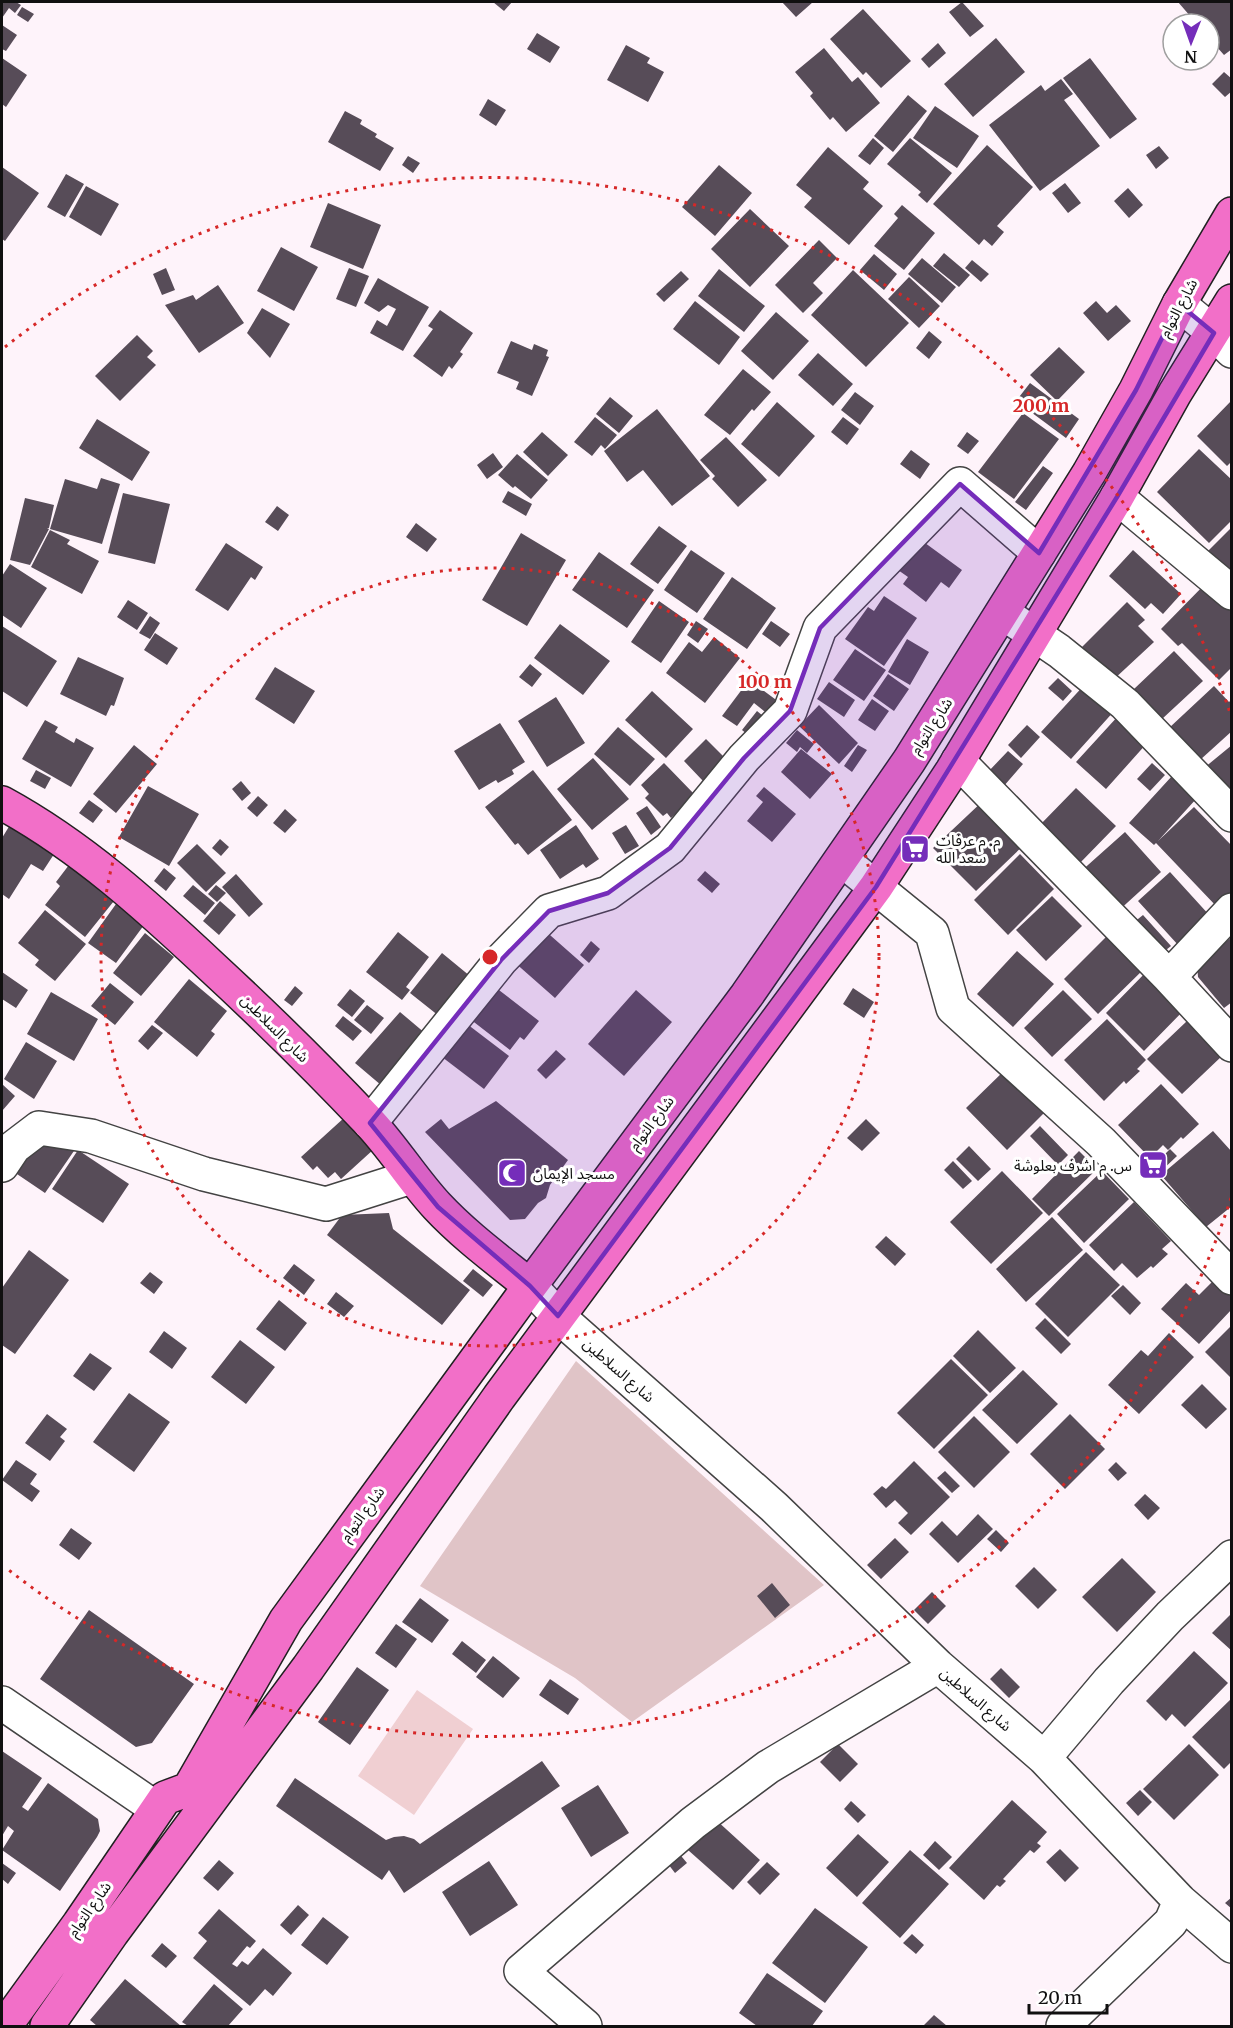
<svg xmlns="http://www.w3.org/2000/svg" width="1233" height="2028" font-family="Merriweather,'Noto Sans Arabic',serif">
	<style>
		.cemetery { fill: #e0c4c7 }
		.pitch { fill: #f0cfd2 }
		.building { fill: #574c58 }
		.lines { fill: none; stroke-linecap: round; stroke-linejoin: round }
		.minor-casing { stroke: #434343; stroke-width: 36 }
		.major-casing { stroke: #212121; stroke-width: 36 }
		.minor { stroke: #fff; stroke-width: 33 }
		.major { stroke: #f26fc8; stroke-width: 33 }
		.marked { fill: #752dba; fill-opacity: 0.2; stroke: #752dba; stroke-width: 4.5; stroke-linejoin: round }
		.ring { fill: none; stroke: #d62828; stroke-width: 3; stroke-dasharray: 3 6 }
		.labels { text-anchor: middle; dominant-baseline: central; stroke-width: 6; stroke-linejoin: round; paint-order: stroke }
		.street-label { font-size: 15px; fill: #101010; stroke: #fff }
		.poi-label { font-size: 15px; fill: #101010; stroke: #fff; text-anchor: start }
		.centre { fill: #d62828; stroke: #fff; stroke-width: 3 }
		.ring-label { font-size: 18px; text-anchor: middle; font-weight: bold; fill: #d62828; stroke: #fff; stroke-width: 6; stroke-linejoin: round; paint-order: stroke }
	</style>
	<rect width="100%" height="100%" fill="#fef3fa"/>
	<!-- cemetery -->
	<path class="cemetery" d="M576,1361L824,1585L632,1722L575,1678L420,1586Z"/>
	<!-- pitch -->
	<path class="pitch" d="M417,1690L473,1729L414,1815L358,1776Z"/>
	<!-- building -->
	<path class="building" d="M2,2H16L21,5L15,13L9,8L2,18Z
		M493,2H512L504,11Z
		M782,2H813L796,17Z
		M962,2L984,26L970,37L949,12Z
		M1178,2H1232V49L1224,55L1209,38V24H1197Z
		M22,7L34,14L28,22L17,15Z
		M863,9L911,61L881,88L866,72L863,75L830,39Z
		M2,25L17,35L6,51L2,49Z
		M537,33L560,47L550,63L527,49Z
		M996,38L1025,72L973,117L944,84Z
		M938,43L946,53L929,68L921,59Z
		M626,45L650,58L647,63L664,72L648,102L607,80Z
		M824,48L852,82L858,77L880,103L846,132L833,117L830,120L810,96L813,93L795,72Z
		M2,58L27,75L6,107L2,104Z
		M1090,58L1137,119L1110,139L1063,78Z
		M1224,72L1232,79V91L1225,97L1212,84Z
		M1061,79L1073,94L1064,100L1100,146L1040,191L989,125L1041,85L1045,91Z
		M908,95L927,111L893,152L874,136Z
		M488,99L506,110L496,126L479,115Z
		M935,106L979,136L957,168L913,138Z
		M345,111L362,120L360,124L377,134L375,137L394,148L380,171L328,142Z
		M873,138L884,148L870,165L858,156Z
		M910,138L952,173L927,203L918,195L921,192L887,164Z
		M987,145L1033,187L997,226L1004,232L992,246L984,239L979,245L933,204Z
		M1159,146L1169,158L1156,169L1146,155Z
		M828,147L869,182L863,189L883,206L849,245L804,207L812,198L796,185Z
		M408,156L420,163L413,173L402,165Z
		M719,165L752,193L715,236L682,207Z
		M2,167L39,193L5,241L2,239Z
		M66,174L84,184L65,217L47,207Z
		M1065,183L1081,203L1068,213L1052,193Z
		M86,186L119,204L101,236L69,217Z
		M1128,188L1143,205L1129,218L1114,201Z
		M328,203L381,225L363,269L310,247Z
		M902,205L935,233L904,270L874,246L898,218L894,214Z
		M750,209L789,246L750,287L711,249Z
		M819,240L837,258L813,283L823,293L803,313L775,285Z
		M281,247L318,267L294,311L257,291Z
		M944,253L970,275L959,287L933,266Z
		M874,254L897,274L884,290L860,270Z
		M922,258L956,287L942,303L908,274Z
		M972,260L989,274L981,282L965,268Z
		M166,268L175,290L162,295L153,274Z
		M349,268L369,276L356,307L336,299Z
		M719,269L765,306L744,332L698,296Z
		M853,270L909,323L866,367L811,315Z
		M681,271L689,279L664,302L656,294Z
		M909,277L940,306L919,328L888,299Z
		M378,278L429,307L403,351L370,333L377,320L387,326L396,309L388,305L379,312L364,303Z
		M218,285L244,323L199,353L165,305L193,295L196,300Z
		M695,301L740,337L719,365L673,329Z
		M1096,301L1107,313L1116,305L1131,321L1108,341L1083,313Z
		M262,308L290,324L270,358L247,333Z
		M440,310L473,333L460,352L463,354L452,369L449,366L442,377L413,356L433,329L428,326Z
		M776,312L809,341L773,380L741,351Z
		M929,331L942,342L929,359L916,348Z
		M137,335L153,351L147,357L156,365L120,401L95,376Z
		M511,341L532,350L534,344L548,350L546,356L549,357L532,396L516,389L519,382L497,373Z
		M1059,347L1085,372L1057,401L1030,375Z
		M818,353L853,384L833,406L798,375Z
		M743,369L771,392L754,411L752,409L730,435L704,415Z
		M1030,383L1079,419L1066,438L1016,401Z
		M855,392L874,406L860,425L841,410Z
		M610,397L633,416L619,433L596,414Z
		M1232,400V461L1227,466L1197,436Z
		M777,402L815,436L779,477L741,444Z
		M657,409L710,476L672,506L643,470L627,482L604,451Z
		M1023,413L1059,439L1014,499L978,472Z
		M595,417L617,435L605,449L601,445L592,456L574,442Z
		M843,417L859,429L847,445L831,432Z
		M97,419L150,452L132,481L79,448Z
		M542,432L568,455L548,476L523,452Z
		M967,432L979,441L968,454L957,446Z
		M726,437L767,480L738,507L712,479L715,476L700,460Z
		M1199,449L1232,480V520L1209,543L1157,492Z
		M911,450L930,464L920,479L900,464Z
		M493,453L503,467L487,479L477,465Z
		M517,454L548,480L531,499L515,486L513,488L498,475Z
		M1043,466L1053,473L1026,510L1015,502Z
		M101,478L120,484L102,544L50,529L65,479L97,489Z
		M508,491L532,504L526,516L502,502Z
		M123,493L170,504L155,564L108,553Z
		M25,498L54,505L49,528H47L49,529L30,565L10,560Z
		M277,506L289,515L278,531L265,522Z
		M416,523L437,539L427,552L406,537Z
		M659,526L687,546L658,584L630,564Z
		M1232,527V576L1207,552Z
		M50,530L70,540L67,544L99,561L82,594L31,567Z
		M521,533L566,560L527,626L482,600Z
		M921,540L962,570L949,588L941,582L926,602L903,584L908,577L898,570Z
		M226,543L263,567L255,580L251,577L228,611L195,590Z
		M691,550L725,573L697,613L664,590Z
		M1133,550L1181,594L1163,614L1151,603L1145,609L1109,576Z
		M599,552L654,590L627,628L572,590Z
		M10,564L47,588L21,628L2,615V576Z
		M732,577L776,608L747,649L703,619Z
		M1209,580L1232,602V667L1219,680L1182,643L1178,646L1161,629Z
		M884,596L917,618L884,666L845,639L868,607L874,611Z
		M128,600L148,613L137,630L117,617Z
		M659,601L689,622L661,663L631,642Z
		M1127,602L1145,620L1138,626L1154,642L1112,681L1081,648Z
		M150,616L160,623L150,639L139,633Z
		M696,621L708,629L698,643L687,635Z
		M771,621L790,634L780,647L762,634Z
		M560,624L610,661L583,695L534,658Z
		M2,626L57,661L27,707L2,691Z
		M155,633L178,648L167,665L144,650Z
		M714,637L740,658L705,703L666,673L689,642L702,652Z
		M907,639L929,652L910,685L888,672Z
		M855,649L886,670L864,701L833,680Z
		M1174,651L1203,681L1162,719L1134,689Z
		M78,657L124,678L114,706L111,705L106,716L60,694Z
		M530,664L542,674L532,687L519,677Z
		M275,667L315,691L294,724L255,699Z
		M888,674L909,689L894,711L873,696Z
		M1058,678L1072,691L1063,701L1048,688Z
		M749,680L779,702L769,715L754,703L737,726L722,716Z
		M829,682L855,700L844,717L817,699Z
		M1087,682L1116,709L1071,759L1041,732Z
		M1214,686L1229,702L1232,699V731L1200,760L1169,728Z
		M652,691L693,729L666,758L625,720Z
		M556,697L585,743L547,767L518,721Z
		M872,699L889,711L875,731L858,720Z
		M819,705L858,743L839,764L799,726Z
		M757,711L768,720L753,739L742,730Z
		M1119,715L1148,742L1106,789L1076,762Z
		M45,720L58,727L55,732L74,743L76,738L94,748L71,787L22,759Z
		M500,723L525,762L512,770L514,774L498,783L496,780L479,790L454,751Z
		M1027,725L1040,737L1021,758L1008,745Z
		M618,727L655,759L630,786L594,754Z
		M797,730L814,744L807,753L800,747L797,752L786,743Z
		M706,739L726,759L703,781L684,761Z
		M134,745L157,764L116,813L93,794Z
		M858,745L867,750L852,772L844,766Z
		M1232,745V800L1204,768Z
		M801,749L832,774L810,799L781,772Z
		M1008,751L1023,764L1003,787L987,773Z
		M593,758L629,799L592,830L557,789Z
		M664,763L696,796L671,818L667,813L663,816L645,798L649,794L641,785Z
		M1152,763L1165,775L1150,791L1137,779Z
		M36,770L51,778L45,789L30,781Z
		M533,770L572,820L528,855L518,843L515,845L485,807Z
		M1172,776L1197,798L1158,841L1194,807L1232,846V895L1218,908L1156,843L1154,845L1129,823Z
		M241,781L251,793L242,801L232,789Z
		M148,786L199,814L169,866L119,837Z
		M764,787L796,814L772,842L747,821L763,802L756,796Z
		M1076,788L1116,826L1078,865L1038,827Z
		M258,796L268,805L257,817L247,808Z
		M985,799L1027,842L976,891L933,848Z
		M89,800L103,810L93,823L79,813Z
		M647,806L661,827L651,835L636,813Z
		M285,809L297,820L285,833L273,823Z
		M13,820L58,848L43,871L31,864L9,899L2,894V838Z
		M576,825L599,859L586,868L583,864L560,879L540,850Z
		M626,825L639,846L625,854L612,833Z
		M1125,832L1161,872L1116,913L1079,873Z
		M220,839L229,847L221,856L212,848Z
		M197,844L226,873L206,892L177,863Z
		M1020,854L1054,889L1008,935L974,900Z
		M72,861L118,896L85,937L45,905L60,886L56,882Z
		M164,868L176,878L166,891L154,881Z
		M705,871L720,884L712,893L697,880Z
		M1170,872L1211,917L1179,946L1138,901Z
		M236,874L263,904L249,917L222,887Z
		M193,885L215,903L205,915L183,896Z
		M216,885L226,893L217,902L208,894Z
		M1052,896L1082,926L1046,961L1016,930Z
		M220,901L236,915L219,935L203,921Z
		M116,904L144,925L116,963L88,943Z
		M45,910L86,944L55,981L35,965L39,960L18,943Z
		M1143,915L1171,946L1161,954L1133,923Z
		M542,928L584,965L555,998L513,961Z
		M1112,931L1147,966L1098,1014L1064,979Z
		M398,932L429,957L406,987L410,990L402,1000L366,972Z
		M145,933L174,957L141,996L113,973Z
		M1232,937V1002L1224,1008L1198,977L1197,965Z
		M591,941L600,949L589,963L580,955Z
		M1017,951L1054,984L1013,1027L977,994Z
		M442,953L476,981L444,1020L410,993Z
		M1151,967L1189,1005L1144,1051L1106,1013Z
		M2,972L28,990L16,1008L2,999Z
		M189,979L227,1011L211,1031L215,1034L197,1057L154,1022Z
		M110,983L134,1002L115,1025L91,1006Z
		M295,986L303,993L292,1006L284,1000Z
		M495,987L539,1021L524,1040L520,1037L510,1050L470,1019Z
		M853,988L874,1002L864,1018L843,1004Z
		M350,989L365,1001L352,1017L337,1005Z
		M636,990L672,1022L624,1076L588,1044Z
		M1063,990L1092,1019L1052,1057L1024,1028Z
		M51,992L98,1019L74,1061L27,1034Z
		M367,1005L384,1018L371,1034L354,1020Z
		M400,1012L432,1039L388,1091L355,1063Z
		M343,1016L362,1031L353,1041L335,1026Z
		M1107,1019L1146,1060L1137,1069L1140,1071L1126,1084L1124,1081L1104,1101L1064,1060Z
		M1187,1021L1222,1056L1182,1094L1147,1059Z
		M467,1024L509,1056L484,1089L442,1057Z
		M152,1025L163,1033L148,1050L138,1041Z
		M26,1042L57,1061L34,1099L4,1079Z
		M556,1050L566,1059L546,1079L537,1070Z
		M1007,1068L1048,1109L1007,1150L966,1108Z
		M2,1084L15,1096L2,1111Z
		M1161,1084L1199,1124L1183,1139L1181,1137L1168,1150L1163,1145L1150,1158L1118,1125Z
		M496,1101L568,1160L550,1185L546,1198L538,1203L525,1219L510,1220L425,1132L441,1119L449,1129Z
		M345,1117L374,1149L341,1179L335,1172L328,1178L317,1166L313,1170L301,1157Z
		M866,1119L880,1133L862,1151L847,1138Z
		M1040,1126L1068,1155L1058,1165L1030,1136Z
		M1213,1131L1232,1152V1206L1206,1227L1161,1175Z
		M35,1141L76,1148L45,1193L14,1172Z
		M969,1146L991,1169L978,1181L956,1159Z
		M1170,1149L1177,1156L1157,1175L1147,1164L1160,1151L1164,1155Z
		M78,1150L129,1184L103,1223L52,1189Z
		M1079,1151L1097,1169L1049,1216L1032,1199Z
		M953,1161L972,1181L963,1189L944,1170Z
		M1002,1171L1043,1213L991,1264L950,1222Z
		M1102,1171L1129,1199L1084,1243L1057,1214Z
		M1134,1202L1171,1241L1162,1249L1168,1254L1153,1268L1151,1266L1137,1278L1122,1263L1114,1271L1089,1245Z
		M389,1213L393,1229L470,1290L442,1325L327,1235L342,1215Z
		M1052,1217L1083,1250L1026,1302L996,1269Z
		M886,1236L906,1254L895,1266L875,1247Z
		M29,1250L69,1280L15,1354L2,1345V1288Z
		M1086,1252L1120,1285L1068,1337L1035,1304Z
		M294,1264L315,1280L304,1295L283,1278Z
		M473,1269L493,1285L483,1297L463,1281Z
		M150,1272L163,1282L154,1294L140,1283Z
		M1216,1278L1232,1292V1309L1199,1344L1161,1309L1186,1283L1199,1295Z
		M1123,1285L1141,1303L1130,1315L1111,1296Z
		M336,1292L354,1306L344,1317L327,1304Z
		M279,1300L307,1323L285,1351L256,1329Z
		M1045,1318L1071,1344L1061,1354L1035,1328Z
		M1232,1325V1379L1205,1352Z
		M978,1330L1016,1368L990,1393L953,1356Z
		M164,1331L187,1348L172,1369L149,1352Z
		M1169,1333L1194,1357L1139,1414L1108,1385L1141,1350L1148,1356Z
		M240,1340L275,1367L246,1404L211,1377Z
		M90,1353L112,1368L94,1391L73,1376Z
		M951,1359L988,1395L934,1449L897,1413Z
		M1023,1370L1058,1404L1017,1444L982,1410Z
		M1202,1384L1227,1409L1206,1429L1181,1405Z
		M129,1393L170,1422L134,1472L93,1442Z
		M47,1414L67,1429L60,1437L65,1441L50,1461L25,1443Z
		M1070,1414L1105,1449L1065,1489L1030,1454Z
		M974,1416L1010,1452L974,1488L938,1452Z
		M16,1460L37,1474L30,1484L40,1491L32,1502L2,1480Z
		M914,1461L950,1497L911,1535L898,1523L908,1513L895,1500L886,1508L873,1494L882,1486L886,1489Z
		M1116,1462L1127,1473L1118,1481L1108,1470Z
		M945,1471L960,1486L952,1493L937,1478Z
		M1145,1494L1160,1508L1148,1520L1134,1505Z
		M978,1514L993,1529L958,1563L929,1534L942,1521L957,1536Z
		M71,1528L92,1543L79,1560L59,1545Z
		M996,1530L1009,1543L1001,1552L987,1539Z
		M895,1538L909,1552L881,1579L867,1565Z
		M1122,1558L1156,1592L1117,1632L1082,1597Z
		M1034,1567L1057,1590L1038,1609L1015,1586Z
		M772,1583L790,1605L775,1618L757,1596Z
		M932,1592L946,1606L928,1624L914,1610Z
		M420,1598L449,1620L432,1643L402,1622Z
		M89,1610L194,1684L152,1743L136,1747L40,1679Z
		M1232,1613V1651L1212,1633Z
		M396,1624L417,1639L396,1668L375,1653Z
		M462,1641L486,1660L476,1673L452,1654Z
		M1194,1651L1228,1683L1185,1727L1172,1714L1166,1721L1146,1701Z
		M493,1656L520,1678L503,1698L476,1677Z
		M357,1667L389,1690L350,1745L318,1722Z
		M1001,1668L1020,1687L1009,1698L990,1679Z
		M550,1679L579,1699L568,1715L539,1695Z
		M1232,1698V1761L1224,1769L1192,1737Z
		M838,1744L858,1764L840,1782L820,1762Z
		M1189,1744L1219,1775L1174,1820L1143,1789Z
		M2,1751L42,1778L22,1807L28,1811L48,1783L98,1819L100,1831L97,1837L60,1891L2,1850L14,1831L8,1826L2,1836Z
		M542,1761L560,1786L404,1893L389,1870L382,1880L276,1806L295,1778L386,1840L394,1837L404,1836L414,1839L420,1844Z
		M598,1785L629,1833L591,1857L561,1808Z
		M1140,1790L1152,1802L1138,1816L1126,1803Z
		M1012,1800L1047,1832L1037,1843L1041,1846L1034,1853L1030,1850L1003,1879L1006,1881L1000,1887L997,1885L984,1900L949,1868Z
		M851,1801L866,1815L858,1823L844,1809Z
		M715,1819L760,1860L733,1890L688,1850Z
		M858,1834L889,1862L857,1897L826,1868Z
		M935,1841L952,1857L939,1870L923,1855Z
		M1060,1849L1079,1868L1065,1882L1046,1862Z
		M910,1850L949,1884L900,1938L862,1903Z
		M677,1851L687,1863L675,1873L665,1860Z
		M219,1860L234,1873L218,1891L203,1878Z
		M489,1861L518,1905L470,1936L442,1892Z
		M767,1862L780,1874L760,1895L747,1882Z
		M2,1863L16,1873L8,1884L2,1879Z
		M1232,1897V1909L1225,1903Z
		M298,1905L309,1915L291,1935L280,1925Z
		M815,1908L868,1947L825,2003L772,1963Z
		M219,1909L256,1941L250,1948L247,1946L232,1964L237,1967L242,1961L248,1965L263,1948L292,1973L273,1996L265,1989L250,2006L193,1958L207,1941L198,1933Z
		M323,1917L349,1937L327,1965L301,1945Z
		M912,1934L924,1945L916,1954L903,1943Z
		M162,1943L177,1956L166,1968L151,1956Z
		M767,1973L823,2011L812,2026H757L739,2013Z
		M125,1979L181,2026H97L90,2020Z
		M214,1984L243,2009L228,2026H188L182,2022Z
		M934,2015L947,2026H923Z"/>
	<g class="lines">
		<!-- minor casing -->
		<g class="minor-casing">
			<path id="minor" d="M1179,304L1214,333L1232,351
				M1117,497L1232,593
				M1003,613L1059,651L1125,704L1232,815
				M958,761L1169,977
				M842,860L932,933L953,1008L1101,1142L1232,1278
				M1232,910L1169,977L1232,1045
				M370,1123L501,960L549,911L608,893L670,848L744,758L790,711L820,628L960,484L1039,553
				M2,1165L14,1147L39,1128L91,1136L204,1174L326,1204L411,1177
				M530,1286L558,1316L774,1507L938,1666L1044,1758L1180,1901L1232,1946
				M2,1703L157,1809
				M1044,1758L1109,1681L1170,1616L1232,1557
				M585,2026L521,1971L693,1823L768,1767L938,1666
				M1063,2026L1171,1922L1180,1901"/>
		</g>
		<!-- major casing -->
		<g class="major-casing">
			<path id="major" d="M2,803C81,846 147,906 213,968C266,1017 318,1068 368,1121C393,1147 412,1179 437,1206C465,1236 498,1260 530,1286
				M5,2026L79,1924L165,1798L189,1789L286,1620L530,1286L747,995L909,761L1089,473L1136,390L1179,304L1232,214
				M47,2026L112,1933L308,1668L499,1397L876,887L952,771L1117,497L1175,393L1232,301"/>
		</g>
		<!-- minor -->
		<use href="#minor" class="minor"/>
		<!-- major -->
		<use href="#major" class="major"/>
	</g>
	<!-- marked area -->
	<path class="marked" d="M1179,304L1214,333L1117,497L876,887L558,1316L530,1286L438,1207L370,1123L501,960L549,911L608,893L670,848L744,758L790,711L820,628L960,484L1039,553L1136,390Z"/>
	<!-- distance rings -->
	<g class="ring">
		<circle cx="490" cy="957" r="389"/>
		<path d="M1231 1198A779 779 0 0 1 5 1567M5 347A779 779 0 0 1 1231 716"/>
	</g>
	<!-- icons -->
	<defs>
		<g id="supermarket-square" transform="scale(1.5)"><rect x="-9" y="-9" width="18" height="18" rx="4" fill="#752dba" stroke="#fff"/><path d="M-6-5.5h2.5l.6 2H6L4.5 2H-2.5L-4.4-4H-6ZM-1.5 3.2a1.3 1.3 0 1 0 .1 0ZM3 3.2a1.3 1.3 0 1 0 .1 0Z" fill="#fff"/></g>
		<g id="mosque-square" transform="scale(1.5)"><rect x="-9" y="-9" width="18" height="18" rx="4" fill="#752dba" stroke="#fff"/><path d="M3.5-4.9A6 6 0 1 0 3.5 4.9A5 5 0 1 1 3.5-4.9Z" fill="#fff"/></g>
	</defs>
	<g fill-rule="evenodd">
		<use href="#supermarket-square" x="915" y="849"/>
		<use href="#supermarket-square" x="1153" y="1165"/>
		<use href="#mosque-square" x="512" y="1173"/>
	</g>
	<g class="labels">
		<!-- street labels -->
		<g class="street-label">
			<text transform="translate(1178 308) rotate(-62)">شارع التوام</text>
			<text transform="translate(931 726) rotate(-57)">شارع التوام</text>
			<text transform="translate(275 1028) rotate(45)">شارع السلاطين</text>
			<text transform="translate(651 1123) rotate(-53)">شارع التوام</text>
			<text transform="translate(619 1370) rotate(41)">شارع السلاطين</text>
			<text transform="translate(362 1514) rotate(-54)">شارع التوام</text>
			<text transform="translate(976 1699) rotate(41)">شارع السلاطين</text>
			<text transform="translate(89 1909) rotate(-55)">شارع التوام</text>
		</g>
		<!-- poi labels -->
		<g class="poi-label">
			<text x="936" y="840">م. م عرفات<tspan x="936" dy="17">سعد الله</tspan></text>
			<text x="1132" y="1165" text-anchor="end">س. م اشرف بعلوشة</text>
			<text x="533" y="1173">مسجد الإيمان</text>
		</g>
	</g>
	<circle cx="490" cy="957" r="9" class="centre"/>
	<g class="ring-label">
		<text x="1041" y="412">200 m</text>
		<text x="765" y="688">100 m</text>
	</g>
	<!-- border -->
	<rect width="1233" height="2028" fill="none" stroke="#101010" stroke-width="6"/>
	<!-- north arrow -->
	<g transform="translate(1191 42) rotate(181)"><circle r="28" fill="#ffffff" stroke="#9f9f9f" stroke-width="1.5"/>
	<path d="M0-4.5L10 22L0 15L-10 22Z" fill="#752dba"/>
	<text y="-9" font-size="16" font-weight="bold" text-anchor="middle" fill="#101010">N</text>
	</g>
	<!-- scale -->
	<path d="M1029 2004v9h78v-9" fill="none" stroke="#101010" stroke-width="3"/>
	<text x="1038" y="2004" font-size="18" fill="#101010" stroke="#ffffff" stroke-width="4.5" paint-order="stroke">20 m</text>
</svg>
